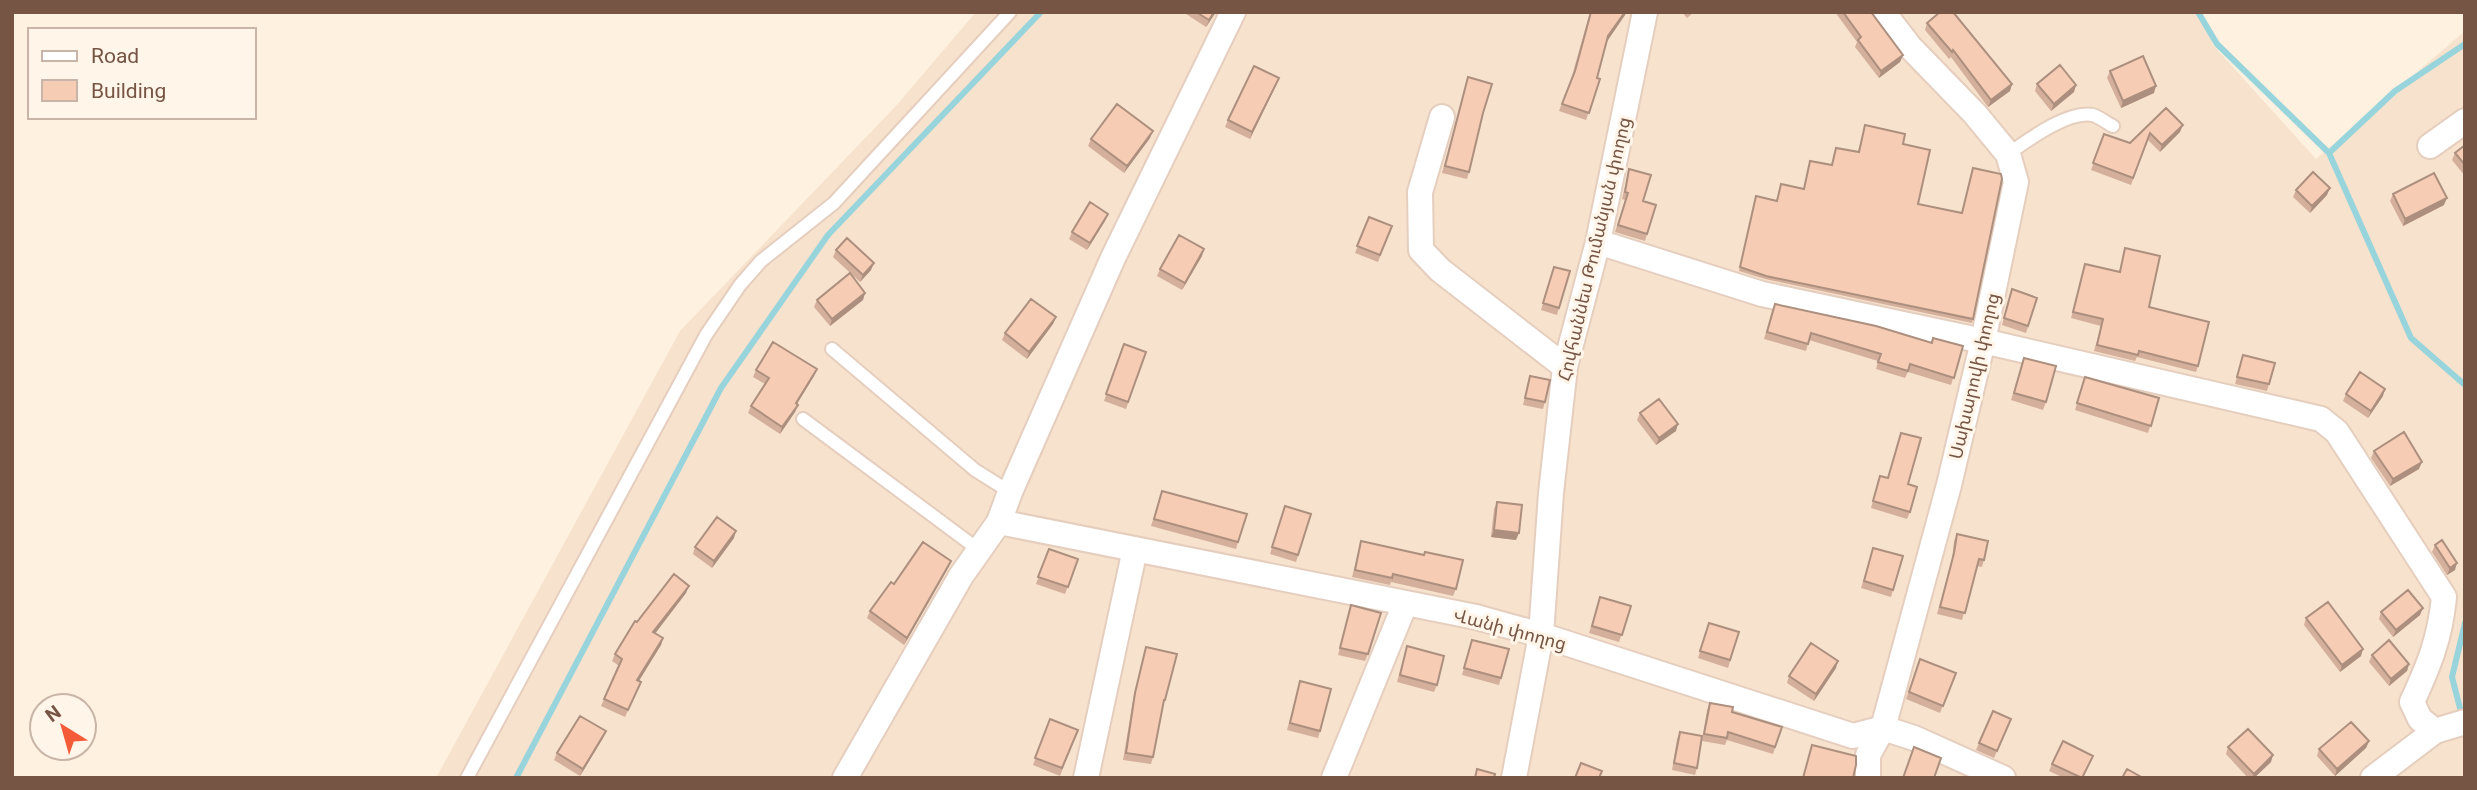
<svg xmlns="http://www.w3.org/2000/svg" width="2477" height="790" font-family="Roboto,'Noto Sans Armenian',sans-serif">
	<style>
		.residential { fill: #f7e2cd }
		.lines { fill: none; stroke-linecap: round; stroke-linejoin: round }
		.stream { stroke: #98d4dc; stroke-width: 6 }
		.lane-casing { stroke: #e5cebe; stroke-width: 16 }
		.street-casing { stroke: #e5cebe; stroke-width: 28 }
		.lane { stroke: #fff; stroke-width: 12 }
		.street { stroke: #fff; stroke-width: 24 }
		.wall { fill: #d4af9b }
		.shaded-wall { fill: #ac8f7e }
		.building { fill: #f6ccb4; stroke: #ac8f7e; stroke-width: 2 }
		.labels { text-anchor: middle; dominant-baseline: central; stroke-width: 6; stroke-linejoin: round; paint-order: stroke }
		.street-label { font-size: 18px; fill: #775545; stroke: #fff5e8 }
	</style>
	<rect width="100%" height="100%" fill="#fef1df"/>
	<!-- residential -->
	<path class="residential" d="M976,12H2202L2213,45L2316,159L2465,31V778H436L680,331L895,107Z"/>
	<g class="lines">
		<!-- stream -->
		<path class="stream" d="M2198,12L2217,44L2329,153L2411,338L2465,385
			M2329,153L2395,91L2465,44
			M2462,716L2452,677L2465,623
			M516,778L721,388L828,235L1041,12"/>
		<!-- lane casing -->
		<g class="lane-casing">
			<path id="lane" d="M2008,154C2028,140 2068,110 2093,115C2099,117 2107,123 2113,126
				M832,349L975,470L1010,492
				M803,419L979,550
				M467,778L706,335L740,285L761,261L834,203L1010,12"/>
		</g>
		<!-- street casing -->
		<g class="street-casing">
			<path id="street" d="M1442,117L1420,192L1421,250L1440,270L1565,367
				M2430,146L2465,121
				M1598,242L1762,294L1983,341L2321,419L2337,432L2444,597C2440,639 2429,665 2412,702L2420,719L2435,731
				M999,522L1476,617L1541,635L1853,736L1883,728L1914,738L2003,778
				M845,778L961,576L999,522L1010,492L1113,258L1233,12
				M1086,778L1135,549
				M1334,778L1405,604
				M1514,778L1541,635L1551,493L1565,367L1598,242L1645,12
				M1868,778V755L1883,728L1949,485L1983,341L2016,182L2008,154L1975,114L1910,47L1883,12
				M2373,778L2435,731L2465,722"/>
		</g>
		<!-- lane -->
		<use href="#lane" class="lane"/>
		<!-- street -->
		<use href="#street" class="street"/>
	</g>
	<!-- wall -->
	<path class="wall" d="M1183,12H1216L1206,27Z
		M1590,12H1627L1607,41L1597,78L1600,79L1586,120L1559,111L1572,76Z
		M1682,12H1694L1687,18Z
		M1835,12H1871L1903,55L1900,62L1879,78L1855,47L1857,42Z
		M1927,23L2012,84L2010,91L1988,107L1951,57L1949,59L1925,30Z
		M2110,71L2154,93L2121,108L2107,78Z
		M1468,77L1469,172L1467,179L1442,173Z
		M2037,84L2074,92L2051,111L2035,91Z
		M1276,85L1250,139L1225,127L1228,120Z
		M2166,108L2180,132L2160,152L2148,140L2131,185L2091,170L2104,134L2130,143Z
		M1865,125L1903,144L1918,204L1973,319L1972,323L1765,279L1739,271L1756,196L1777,201L1803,189L1858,152Z
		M1150,138L1124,173L1088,146L1091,139Z
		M2465,145V176L2452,160L2455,153Z
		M1629,169L1643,201L1647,234L1645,241L1615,232L1625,200L1622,199Z
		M2296,190L2327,195L2310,213L2293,197Z
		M2393,194L2444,205L2403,226L2390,201Z
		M1108,214L1105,221L1087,250L1069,239L1072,232Z
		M1369,217L1392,226L1378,262L1355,253Z
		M2125,248L2149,307L2198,366L2196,372L2137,357L2135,361L2094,351L2101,326L2071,318L2085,264L2119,272Z
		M836,250L871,270L860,282L833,257Z
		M1202,256L1182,290L1157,276L1160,269Z
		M1554,267L1559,308L1557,315L1541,310Z
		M865,293L863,300L830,326L814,307L817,300Z
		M2010,296L2037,298L2026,333L2002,325Z
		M1772,311L1932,343L1963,346L1951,385L1908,372L1905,378L1876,369L1878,361L1809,340L1806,351L1764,339Z
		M1056,317L1053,324L1027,359L1002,340L1005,333Z
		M1124,344L1146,352L1126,409L1104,401Z
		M2243,355L2269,384L2267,391L2235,384Z
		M2024,358L2046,402L2043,410L2011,400Z
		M817,369L814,376L797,404L798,405L795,412L780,434L748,413L751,406L765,384L753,377L756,370Z
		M1530,376L1545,402L1543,409L1523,405Z
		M2085,377L2159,398L2148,433L2075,410Z
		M2346,394L2383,396L2368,418L2343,401Z
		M1640,413L1676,431L1656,445L1637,420Z
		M1901,433L1910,512L1907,519L1871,508L1880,476L1888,478Z
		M2374,451L2419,469L2390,486L2371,458Z
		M1162,491L1238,542L1236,549L1151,526Z
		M1497,502L1516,540L1491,537L1494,509Z
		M1285,506L1311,514L1296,562L1270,554Z
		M1957,534L1984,560L1982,567L1977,566L1962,620L1937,614L1952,560L1954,541Z
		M734,538L712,568L693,554L695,547Z
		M1361,541L1456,589L1453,596L1391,582L1390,585L1352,577Z
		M2435,545L2455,570L2447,575L2432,552Z
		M1049,549L1078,559L1065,594L1036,584Z
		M1871,555L1893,590L1891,597L1861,588Z
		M951,561L948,568L904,645L867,618L870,611L894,584Z
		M686,593L655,633L663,638L661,645L639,681L641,682L638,689L625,717L601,706L619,666L612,661L615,654L637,622Z
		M1600,597L1631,606L1619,642L1589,633Z
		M1351,605L1368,654L1365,661L1338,655Z
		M2381,612L2420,615L2393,637L2379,619Z
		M2306,618L2361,656L2340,672L2304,625Z
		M1709,623L1739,632L1728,668L1698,658Z
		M1472,640L1501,678L1499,685L1462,675Z
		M1407,646L1437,685L1434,692L1397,682Z
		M1146,647L1165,700L1162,707L1153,757L1151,764L1123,760L1133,700Z
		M2372,655L2409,664L2407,671L2389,686L2369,662Z
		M1920,659L1956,673L1940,713L1906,699Z
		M1836,668L1814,701L1787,683L1789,676Z
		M1300,681L1320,731L1318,738L1287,730Z
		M1710,703L1732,712L1782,727L1773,754L1727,740L1725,745L1702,741L1697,768L1695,775L1672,770L1677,739L1680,732L1702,741L1707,710Z
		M1050,719L1078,730L1060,776L1033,765Z
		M2011,719L1994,758L1976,750L1979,743Z
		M606,731L603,738L580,776L554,760L557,753Z
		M2369,741L2366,748L2335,776L2317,756L2319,749Z
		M2228,747L2271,762L2254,778H2248L2226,754Z
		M2093,756L2083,778H2064L2049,771L2052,764Z"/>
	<!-- shaded-wall -->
	<path class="shaded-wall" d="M1214,12H1216L1206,27L1209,20Z
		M1625,12H1627L1606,43L1608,36Z
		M1903,55L1900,62L1879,78L1881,71Z
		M1279,78L1276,85L1250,139L1252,132Z
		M2012,84L2010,91L1988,107L1991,100Z
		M2076,85L2074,92L2051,111L2054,104Z
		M2156,86L2154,93L2121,108L2123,101Z
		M2183,125L2180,132L2160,152L2162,145Z
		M1153,131L1150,138L1124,173L1127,166Z
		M2330,188L2327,195L2310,213L2312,206Z
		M2447,198L2444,205L2403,226L2405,219Z
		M1108,214L1105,221L1087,250L1090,243Z
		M1204,249L1202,256L1182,290L1185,283Z
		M874,263L871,270L860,282L863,275Z
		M865,293L863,300L830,326L832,319Z
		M1056,317L1053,324L1027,359L1029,352Z
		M817,369L814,376L793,410L796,403Z
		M2385,389L2383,396L2368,418L2371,411Z
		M798,405L795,412L780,434L782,427Z
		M1678,424L1676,431L1656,445L1659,438Z
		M2422,462L2419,469L2390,486L2393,479Z
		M1494,530L1519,533L1516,540L1491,537Z
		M736,531L734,538L712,568L714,561Z
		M951,561L948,568L904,645L907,638Z
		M2457,563L2455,570L2447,575L2450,568Z
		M689,586L686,593L651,639L653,632Z
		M2423,608L2420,615L2393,637L2396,630Z
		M663,638L661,645L635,687L637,680Z
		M2363,649L2361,656L2340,672L2342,665Z
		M1838,661L1836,668L1814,701L1816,694Z
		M2409,664L2407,671L2389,686L2391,679Z
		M606,731L603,738L580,776L583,769Z
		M2369,741L2366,748L2335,776L2337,769Z
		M2273,755L2271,762L2254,778H2252L2254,774Z"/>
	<!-- building -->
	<path class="building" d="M1196,12H1214L1209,20Z
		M1591,12H1625L1608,36L1597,78L1600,79L1589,113L1562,104L1575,71Z
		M1843,12H1871L1903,55L1881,71L1858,40L1861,37Z
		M1940,12H1953L2012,84L1991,100L1953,50L1952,52L1927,23Z
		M2143,56L2156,86L2123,101L2110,71Z
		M2060,65L2076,85L2054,104L2037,84Z
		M1254,66L1279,78L1252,132L1228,120Z
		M1468,77L1492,84L1483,113L1469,172L1445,166Z
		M1117,104L1153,131L1127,166L1091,139Z
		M2166,108L2183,125L2162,145L2150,133L2133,178L2093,163L2104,134L2130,143Z
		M1865,125L1905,134L1903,144L1930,150L1918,204L1962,213L1973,168L2001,174L2002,179L1973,319L1766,276L1740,267L1756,196L1777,201L1781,184L1804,189L1810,161L1832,165L1836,148L1859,152Z
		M2465,145V165L2455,153Z
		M1629,169L1651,175L1643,201L1656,205L1647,234L1618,225L1628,193L1625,192Z
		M2313,172L2330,188L2312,206L2296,190Z
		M2434,173L2447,198L2405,219L2393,194Z
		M1090,202L1108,214L1090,243L1072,232Z
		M1369,217L1392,226L1380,255L1357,246Z
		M1179,235L1204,249L1185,283L1160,269Z
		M847,238L874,263L863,275L836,250Z
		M2125,248L2160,256L2149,307L2209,322L2198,366L2139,351L2138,355L2097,345L2103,319L2073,312L2085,264L2120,272Z
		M1554,267L1570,271L1559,308L1543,303Z
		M850,273L865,293L832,319L817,300Z
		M2012,289L2037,298L2028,326L2004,318Z
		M1031,299L1056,317L1029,352L1005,333Z
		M1775,304L1876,326L1932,343L1933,338L1963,346L1954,378L1910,364L1908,371L1878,362L1881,354L1811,333L1808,344L1767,332Z
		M773,342L817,369L796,403L798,405L782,427L751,406L769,378L756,370Z
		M1124,344L1146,352L1128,402L1106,394Z
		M2243,355L2275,363L2269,384L2237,377Z
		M2024,358L2056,366L2046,402L2014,393Z
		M2360,372L2385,389L2371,411L2346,394Z
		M1530,376L1550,380L1545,402L1525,398Z
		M2085,377L2159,398L2151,426L2077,403Z
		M1659,399L1678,424L1659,438L1640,413Z
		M2404,432L2422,462L2393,479L2374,451Z
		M1901,433L1921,438L1908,484L1917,487L1910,512L1873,501L1880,476L1888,478Z
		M1162,491L1247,514L1238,542L1154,519Z
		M1497,502L1522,505L1519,533L1494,530Z
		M1285,506L1311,514L1298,555L1272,547Z
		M717,517L736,531L714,561L695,547Z
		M1957,534L1988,541L1984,560L1979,559L1965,613L1940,607L1954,553Z
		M2442,540L2457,563L2450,568L2435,545Z
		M1361,541L1424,555L1425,552L1463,560L1456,589L1393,574L1392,578L1355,570Z
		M923,542L951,561L907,638L870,611L891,582L894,584Z
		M1873,548L1903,556L1893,590L1864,581Z
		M1049,549L1078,559L1068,587L1038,577Z
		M674,574L689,586L653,632L663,638L637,680L641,682L628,710L604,699L622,659L615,654L635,621L637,622Z
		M2408,590L2423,608L2396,630L2381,612Z
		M1600,597L1631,606L1622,635L1592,626Z
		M2328,602L2363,649L2342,665L2306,618Z
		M1351,605L1381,613L1368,654L1340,648Z
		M1709,623L1739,632L1730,660L1700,651Z
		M1472,640L1509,649L1501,678L1464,668Z
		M2389,640L2409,664L2391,679L2372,655Z
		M1811,643L1838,661L1816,694L1789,676Z
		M1407,646L1444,656L1437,685L1400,675Z
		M1146,647L1177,654L1165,700H1164L1153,757L1126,753L1135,693Z
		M1920,659L1956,673L1943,706L1909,692Z
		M1300,681L1331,689L1320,731L1290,723Z
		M1710,703L1733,707L1732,712L1782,727L1775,747L1728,732L1727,738L1704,734Z
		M1993,711L2011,719L1997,751L1979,743Z
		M580,716L606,731L583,769L557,753Z
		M1050,719L1078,730L1062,768L1035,758Z
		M2351,722L2369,741L2337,769L2319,749Z
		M2248,729L2273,755L2254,774L2228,747Z
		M1680,732L1702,736L1697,768L1674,763Z
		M2063,741L2093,756L2082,778L2052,764Z
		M1812,745L1856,756V765L1853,778H1803Z
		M1914,747L1941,758L1934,778H1903Z
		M1581,763L1602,771L1599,778H1575Z
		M1477,769L1495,774L1494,778H1475Z
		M2127,769L2143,778H2122Z"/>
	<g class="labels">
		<!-- street labels -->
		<g class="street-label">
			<text transform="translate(1594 249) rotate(-77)">Հովհաննես Թումանյան փողոց</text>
			<text transform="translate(1974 376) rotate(-77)">Սախարովի փողոց</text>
			<text transform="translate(1510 629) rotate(15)">Վանի փողոց</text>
		</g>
	</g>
	<!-- border -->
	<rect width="2477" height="790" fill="none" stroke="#775545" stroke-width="28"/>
	<!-- legend -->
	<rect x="28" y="28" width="228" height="91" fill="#fff5e8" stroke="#c9b5a7" stroke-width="2"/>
	<rect x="42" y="51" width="35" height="10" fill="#ffffff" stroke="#c9b5a7" stroke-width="2"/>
	<text x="91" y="63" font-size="21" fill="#775545">Road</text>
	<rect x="42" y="80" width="35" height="21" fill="#f6ccb4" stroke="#c9b5a7" stroke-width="2"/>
	<text x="91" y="98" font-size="21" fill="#775545">Building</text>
	<!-- north arrow -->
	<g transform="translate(63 727) rotate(323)"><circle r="33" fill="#fff5e8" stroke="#c9b5a7" stroke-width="2"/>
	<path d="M0-5L12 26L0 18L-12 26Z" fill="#f45b39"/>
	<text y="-10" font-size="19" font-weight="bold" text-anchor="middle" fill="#775545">N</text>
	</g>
</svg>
